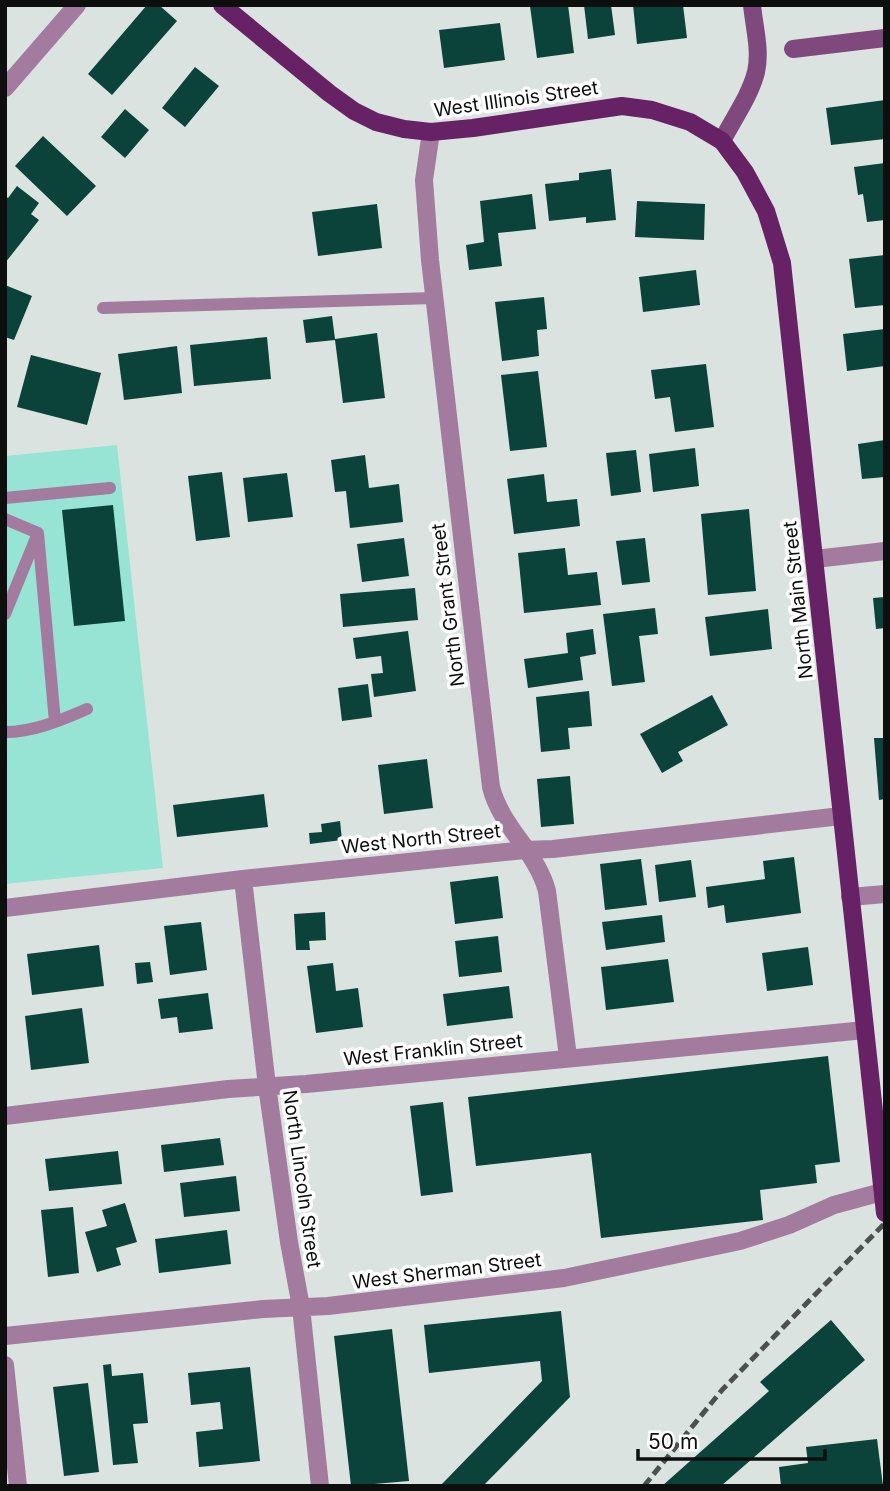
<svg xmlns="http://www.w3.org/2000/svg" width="890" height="1491" font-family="Inter,sans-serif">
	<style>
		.park { fill: #97e3d4 }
		.building { fill: #0b423a }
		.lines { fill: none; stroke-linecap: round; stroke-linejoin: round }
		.lane { stroke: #a27b9e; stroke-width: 12 }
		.street { stroke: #a27b9e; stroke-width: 18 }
		.secondary { stroke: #80497d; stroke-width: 18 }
		.primary { stroke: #672265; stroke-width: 18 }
		.rail { stroke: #4c514f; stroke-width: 5; stroke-dasharray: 10 5; stroke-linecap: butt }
		.labels { text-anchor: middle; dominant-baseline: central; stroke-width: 7; stroke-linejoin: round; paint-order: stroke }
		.street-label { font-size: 19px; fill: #0c0f0e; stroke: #fff }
	</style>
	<rect width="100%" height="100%" fill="#dbe3e1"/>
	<!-- park -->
	<path class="park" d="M117,445L163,868L5,884V456Z"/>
	<!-- building -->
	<path class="building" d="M147,5H159L177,21L112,95L88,74Z
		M540,5H568L574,53L537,58L530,6Z
		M584,5H611L615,35L588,39Z
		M633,5H683L687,38L637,44Z
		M500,23L505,60L444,68L439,30Z
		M195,67L219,86L185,127L162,108Z
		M885,100V139L831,145L826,108Z
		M125,109L149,130L125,158L101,137Z
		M43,136L96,186L67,216L15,166Z
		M885,163V220L867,222L863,194L858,195L854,167Z
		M611,169L616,220L586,223V217L549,221L545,184L579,180V173Z
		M17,186L39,203L31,214L39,220L5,263V196L8,198Z
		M532,194L536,229L498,233L502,266L469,270L466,245L484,242L480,201Z
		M637,201L705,204L704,240L635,237Z
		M377,204L382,248L318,256L312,212Z
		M885,255V305L855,308L849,259Z
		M696,270L700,305L643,312L639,277Z
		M5,285L32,296L14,340L5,337Z
		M544,297L547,329L537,330L539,356L502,361L495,302Z
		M332,316L335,339L377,333L385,398L343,403L335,340L306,343L303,320Z
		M885,329V366L847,371L843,334Z
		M267,337L271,379L194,386L190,345Z
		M177,346L182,393L124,400L118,354Z
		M31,355L101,373L87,425L17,407Z
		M706,364L714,427L675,432L670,397L655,399L651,370Z
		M538,371L547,447L510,451L501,375Z
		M885,440V477L862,479L858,444Z
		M695,448L699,486L653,492L649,454Z
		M636,450L641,492L611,496L606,453Z
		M365,455L369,488L399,484L403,522L350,528L346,491L335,492L331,460Z
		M222,472L230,537L196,541L188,476Z
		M287,473L293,517L248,522L243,478Z
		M544,474L547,502L577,499L580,526L514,534L507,479Z
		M113,505L125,621L74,626L62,510Z
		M749,509L756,591L708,595L701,514Z
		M404,538L409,576L362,582L357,544Z
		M645,538L650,582L622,585L616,541Z
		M565,548L568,575L597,572L601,605L524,613L518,553Z
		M415,588L418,620L343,627L340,594Z
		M885,597V628L876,629L873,598Z
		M655,608L658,634L639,636L645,682L612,686L603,614Z
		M768,609L772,649L710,656L705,617Z
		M593,629L596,654L580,657L583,680L528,688L524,659L568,653L566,633Z
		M408,631L416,691L374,697L371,674L383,673L381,656L356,659L353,638Z
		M368,684L372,717L342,721L338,688Z
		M589,691L592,726L568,728L570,749L541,752L536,697Z
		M712,695L728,725L678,752L683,761L662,773L640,734Z
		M874,738H885V799L879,800Z
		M427,759L433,808L384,814L378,765Z
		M570,776L574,824L541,827L537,779Z
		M264,794L268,827L177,837L173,805Z
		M340,821L342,840L310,844L309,833L322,832L321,824Z
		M794,857L801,913L726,923L724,905L708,908L706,887L765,879L763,861Z
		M641,859L647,905L605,910L600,864Z
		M691,860L696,897L659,902L655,865Z
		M498,876L503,918L455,924L450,882Z
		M325,912L326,940L309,941L310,950H296L294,914Z
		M662,915L665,942L606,950L602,922Z
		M201,922L207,970L170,975L164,926Z
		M498,936L502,972L459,977L455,941Z
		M99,945L104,986L32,995L27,954Z
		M808,947L813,985L767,991L762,953Z
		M668,959L674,1002L606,1010L601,967Z
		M150,962L153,982L137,984L135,963Z
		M333,963L336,991L358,988L363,1027L316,1033L307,966Z
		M509,986L513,1018L447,1026L443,994Z
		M208,993L213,1029L179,1033L177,1017L161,1019L158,999Z
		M82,1008L89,1063L31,1070L25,1016Z
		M828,1056L840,1162L815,1165L817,1183L760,1190L763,1220L601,1238L591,1153L476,1166L468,1097Z
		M443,1102L453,1192L421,1196L410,1106Z
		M220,1138L224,1165L164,1172L161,1145Z
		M118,1151L122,1184L49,1191L45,1159Z
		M236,1176L240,1211L184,1217L180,1183Z
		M125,1203L137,1242L116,1248L121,1265L97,1272L85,1232L107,1226L102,1210Z
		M73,1207L79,1273L48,1277L41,1210Z
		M227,1230L231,1264L159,1273L155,1239Z
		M561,1311L570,1397L483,1486H440L542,1381L540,1361L429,1373L424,1325Z
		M831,1320L865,1360L721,1486H662L769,1391L760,1382Z
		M392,1329L409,1481L351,1486L334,1336Z
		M111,1364L112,1376L143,1373L148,1423L133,1424L138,1463L113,1465L103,1365Z
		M250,1367L260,1461L199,1467L196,1432L223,1429L220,1402L191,1405L188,1373Z
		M88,1383L99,1472L64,1476L53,1387Z
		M877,1439L883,1486H781L779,1467L808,1463L806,1447Z"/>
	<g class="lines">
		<!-- lane -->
		<path class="lane" d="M103,308L434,298
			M5,498L110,488
			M5,519L38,533L5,614
			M38,533L55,722
			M5,732C34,732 61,720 87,709"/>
		<!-- street -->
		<path class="street" d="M5,88L77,5
			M431,132L424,180L430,260L491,787C501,827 537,852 547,891L568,1057
			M815,559L885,551
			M243,879L267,1086L289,1242L301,1307L320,1486
			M850,897L885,894
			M5,908L243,879L525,850L553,849L841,816
			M5,1116L228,1089L306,1084L865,1030
			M5,1336L263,1309L328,1306L564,1278L740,1241L789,1225L834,1205L882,1192
			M5,1365L18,1486"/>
		<!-- secondary -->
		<path class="secondary" d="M793,49L885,38
			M722,141C733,119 750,96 756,72C761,51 754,26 752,5"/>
		<!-- primary -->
		<path class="primary" d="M222,5L329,93L354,111L376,122L404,129L431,132L473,128L622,106L652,110L690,122L722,141L745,172L766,211L782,263L885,1213"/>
		<!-- rail -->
		<path class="rail" d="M644,1486L722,1390L885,1223"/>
	</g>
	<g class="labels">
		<!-- street labels -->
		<g class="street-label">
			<text transform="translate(516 99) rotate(-8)">West Illinois Street</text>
			<text transform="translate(798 600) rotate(-96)">North Main Street</text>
			<text transform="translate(448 605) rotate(-97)">North Grant Street</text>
			<text transform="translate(421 839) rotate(-6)">West North Street</text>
			<text transform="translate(433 1050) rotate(-6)">West Franklin Street</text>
			<text transform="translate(302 1179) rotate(82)">North Lincoln Street</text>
			<text transform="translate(447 1271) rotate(-7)">West Sherman Street</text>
		</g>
	</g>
	<!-- border -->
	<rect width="890" height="1491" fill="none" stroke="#0c0f0e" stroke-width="14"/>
	<!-- scale -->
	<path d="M638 1449v10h187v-10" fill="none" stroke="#0c0f0e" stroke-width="3.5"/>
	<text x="648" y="1449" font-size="21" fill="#0c0f0e" stroke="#ffffff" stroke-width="5" paint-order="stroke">50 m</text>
</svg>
